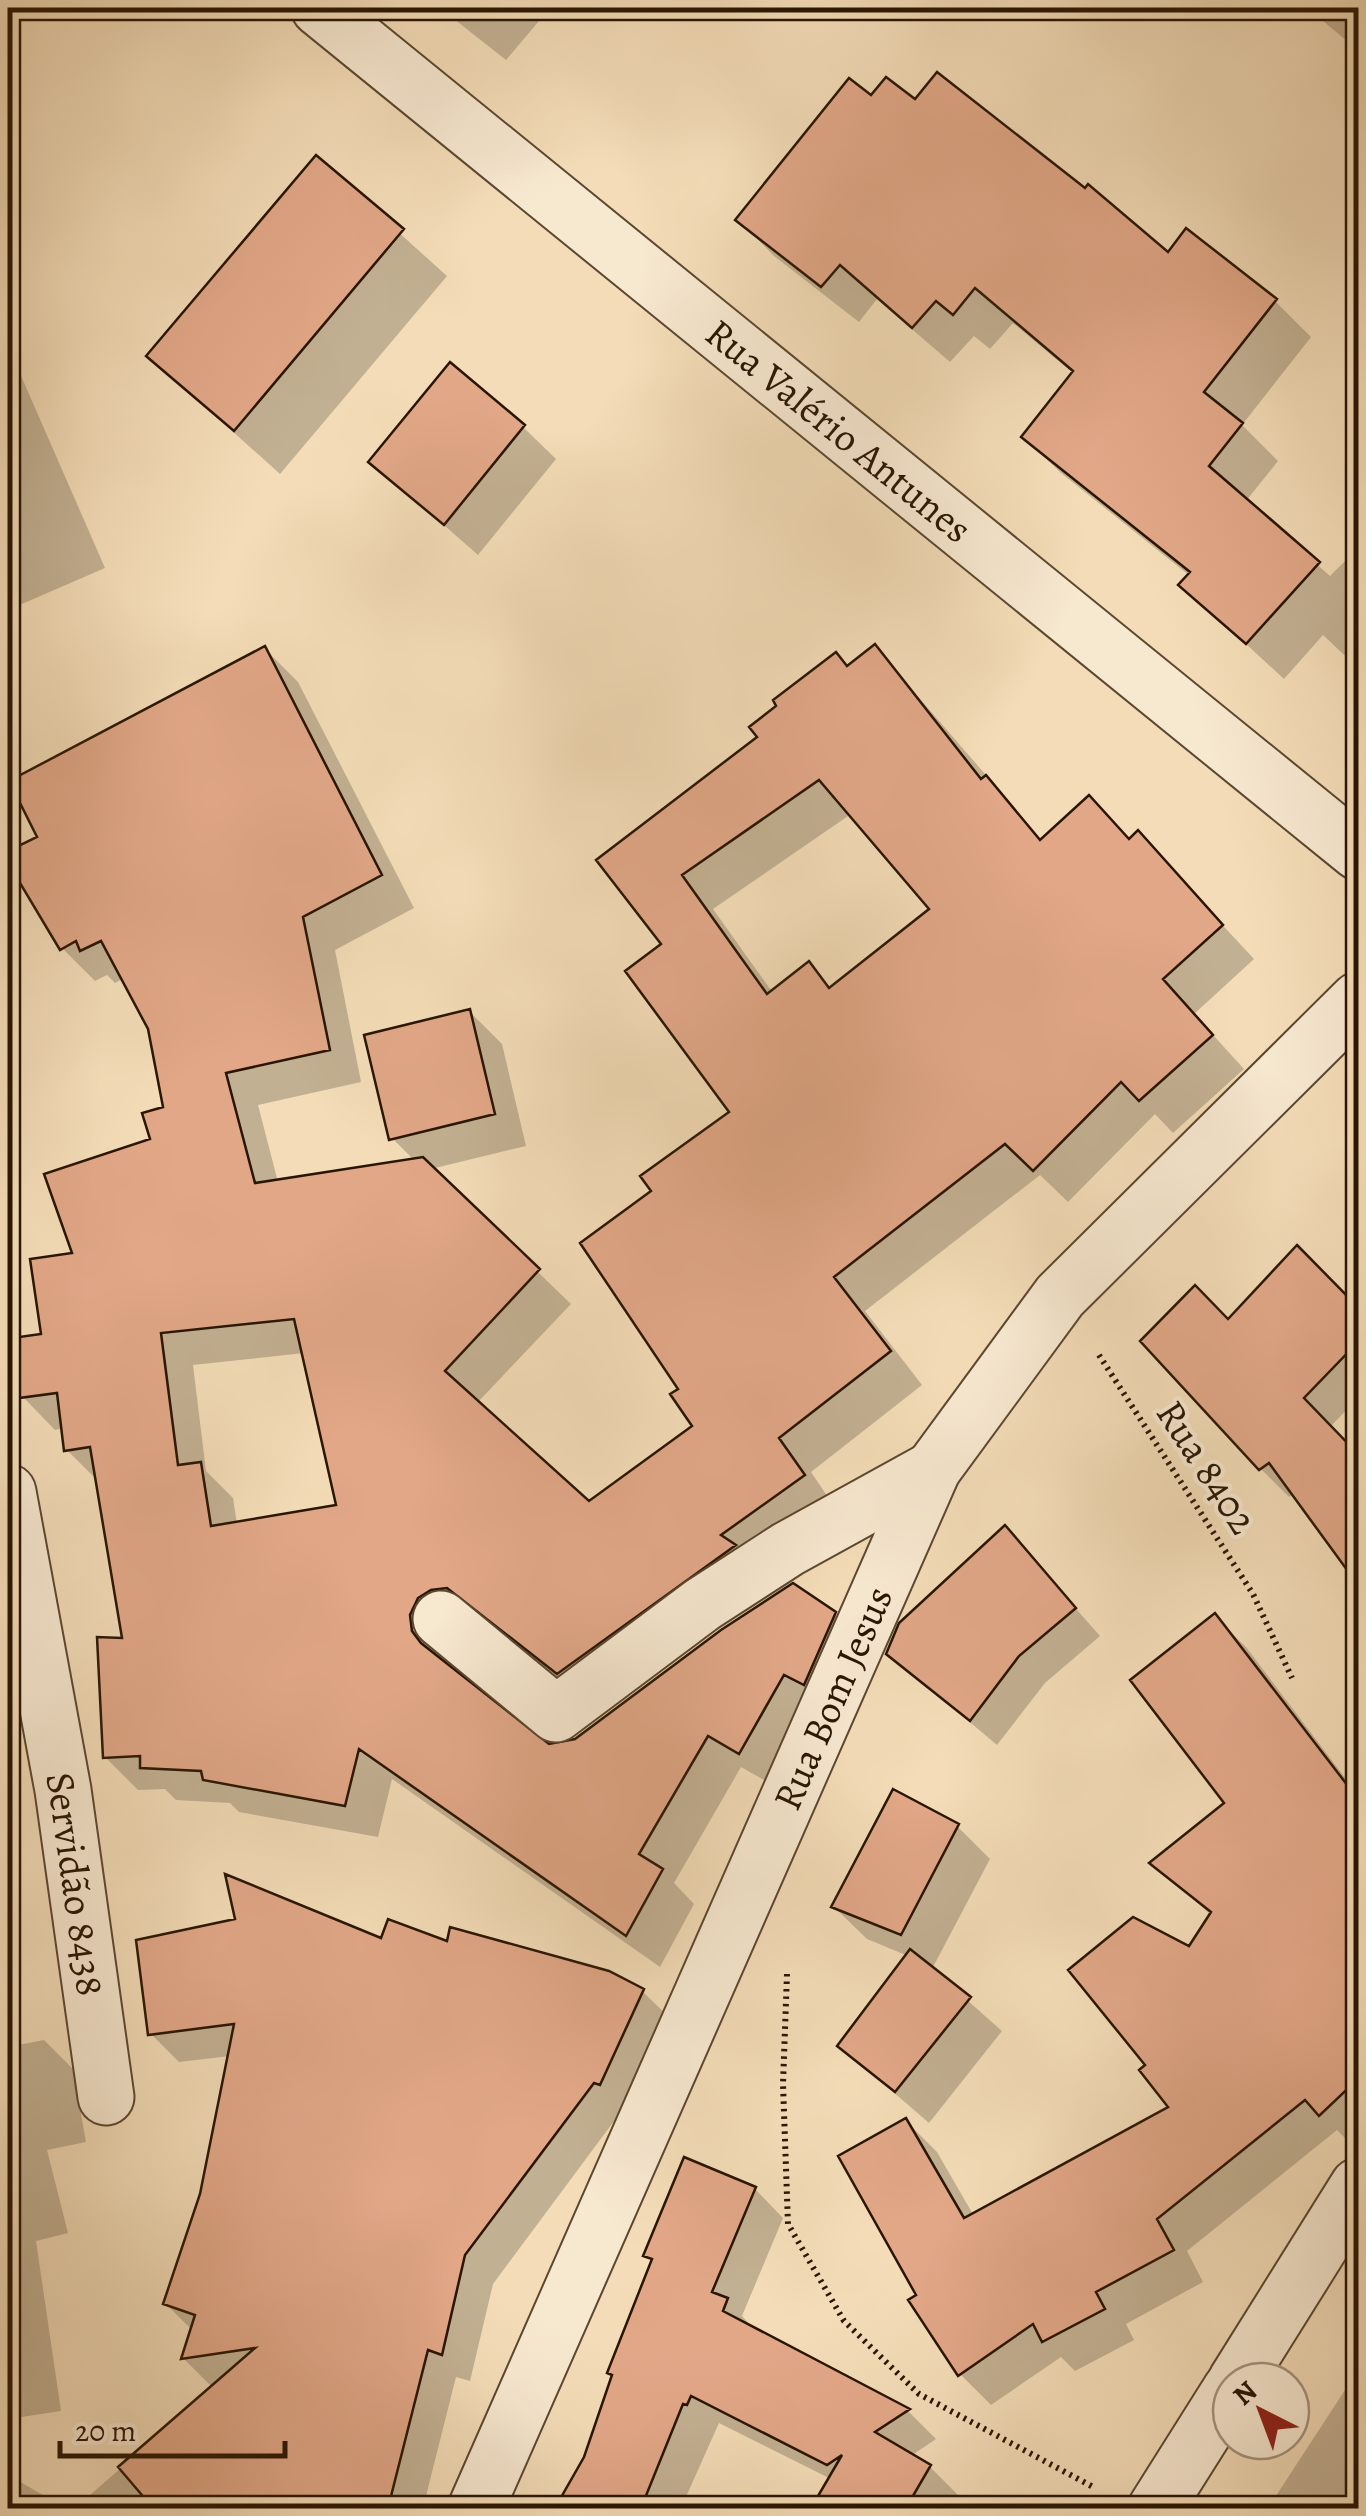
<svg xmlns="http://www.w3.org/2000/svg" width="1366" height="2516" font-family="Alegreya,serif">
	<style>
		.shadow { fill: #0003; fill-rule: evenodd }
		.building { fill: #e1a787; stroke: #291503; stroke-width: 2.5; fill-rule: evenodd }
		.lines { fill: none; stroke-linecap: round; stroke-linejoin: round }
		.minor-casing { stroke: #5c4730; stroke-width: 59 }
		.path { stroke: #291503; stroke-width: 6; stroke-dasharray: 2.5 5; stroke-linecap: butt }
		.minor { stroke: #f7e8d0; stroke-width: 55 }
		.labels { text-anchor: middle; dominant-baseline: central; stroke-width: 8; stroke-linejoin: round; paint-order: stroke }
		.street-label { font-size: 40px; fill: #291503; stroke: #f7e8d0 }
	</style>
	<rect width="100%" height="100%" fill="#f3dcb7"/>
	<filter id="stains"><feTurbulence type="fractalNoise" baseFrequency=".002" numOctaves="4"/><feColorMatrix values="0 0 0 0 .2 0 0 0 0 .09 0 0 0 0 .02 0 0 0 .5 -.17"/></filter>
	<radialGradient id="worn" r=".72"><stop offset=".6" stop-color="#630" stop-opacity="0"/><stop offset="1" stop-color="#630" stop-opacity=".3"/></radialGradient>
	<!-- shadow -->
	<path class="shadow" d="M440,8H550L506,60Z
		M1308,8H1358V47L1356,49Z
		M871,98L915,102L1168,255L1275,301L1311,337L1242,425L1278,461L1246,501L1330,576L1358,548V668L1323,635L1284,679L1182,585L1190,576L1061,473L1024,437L1074,374L1013,323L990,349L974,336L950,362L877,299L859,322L774,256L738,219Z
		M316,158L447,276L280,474L149,356Z
		M8,346L105,568L8,610Z
		M523,427L556,459L478,555L372,462Z
		M875,647L1043,841H1130L1138,834L1254,959L1194,1014L1244,1069L1173,1133L1155,1114L1068,1202L1040,1175L865,1311L922,1385L811,1472L836,1509L592,1706L496,1627L480,1620L442,1649L444,1664L549,1747L576,1741L834,1614L867,1647L773,1785L741,1767L674,1883L694,1904L660,1967L392,1779L378,1837L239,1812L230,1803L176,1800L165,1789L138,1790L105,1757L125,1640L98,1481L67,1450L64,1428L55,1430L22,1396L75,1255L153,1140L166,1109L150,1028L124,978L115,983L107,975L95,981L62,948L8,854L41,838L265,649L298,682L414,908L335,950L361,1082L258,1105L278,1182L415,1161L392,1138L469,1011L502,1044L526,1146L431,1169L571,1304L477,1403L589,1504L696,1427L682,1390L655,1191L732,1113L665,945L600,860L760,738L836,655L849,668ZM851,814L933,909L832,989L808,965L773,993L713,909ZM304,1353L339,1507L237,1524L233,1498L206,1471L193,1365Z
		M1297,1248L1358,1310V1398L1330,1427L1358,1457V1581L1294,1493L1289,1497L1261,1469L1228,1322Z
		M1005,1528L1100,1636L1045,1683L997,1745L889,1654Z
		M1215,1617L1246,1647L1358,1795V2139L1352,2145L1337,2130L1187,2251L1203,2282L1126,2324L1134,2340L1075,2371L1061,2357L991,2405L960,2374L920,2296L906,2121L937,2152L974,2216L1172,2108L1149,2066L1190,1950L1212,1916L1153,1863L1227,1803Z
		M957,1826L990,1859L932,1969L1002,2031L929,2123L840,2046L908,1956L867,1939L834,1907Z
		M382,1941L449,1945L642,1991L671,2019L623,2109L493,2284L470,2381L456,2377L425,2500L434,2508H75L213,2388L184,2359L193,2331L166,2304L202,2195L230,2056L179,2062L151,2034Z
		M44,2040L73,2069L86,2142L47,2150L68,2233L36,2241L61,2411L8,2419V2047Z
		M755,2189L783,2218L742,2316L755,2330L908,2411L936,2439L911,2456L930,2467L958,2495L951,2508H814L831,2479L719,2423L681,2508H556L586,2458L653,2262L646,2255Z
		M1358,2370V2508H1268Z
		M8,2475L50,2499L59,2508H8Z"/>
	<!-- building -->
	<path class="building" d="M937,72L1085,188L1088,184L1168,252L1186,228L1277,299L1204,392L1243,423L1209,466L1320,562L1246,644L1178,585L1190,572L1021,437L1073,371L975,288L953,315L936,301L912,328L840,265L821,287L735,220L849,78L871,95L886,77L915,99Z
		M316,155L404,229L234,431L146,356Z
		M450,362L525,425L444,525L368,462Z
		M875,644L981,779L986,775L1040,840L1089,795L1129,839L1138,830L1223,925L1163,979L1213,1035L1139,1101L1121,1082L1033,1171L1005,1144L834,1277L891,1351L779,1438L805,1475L721,1535L736,1545L557,1674L447,1588L431,1590L418,1598L410,1615L412,1631L421,1643L549,1744L575,1739L721,1630L793,1583L836,1612L804,1685L784,1675L739,1754L708,1736L639,1854L663,1869L626,1936L359,1749L345,1806L203,1780L201,1771L140,1768V1756L103,1758L97,1637L122,1638L90,1447L64,1451L57,1393L19,1398L12,1338L41,1334L30,1259L72,1253L44,1174L150,1139L142,1113L163,1107L148,1029L101,941L80,951L76,941L60,950L8,863V851L37,837L9,781L265,646L382,875L303,917L330,1050L226,1073L255,1183L423,1157L540,1269L445,1371L589,1501L692,1426L670,1394L678,1389L580,1243L651,1191L640,1176L729,1112L625,971L661,944L596,860L757,737L749,727L776,706L773,700L836,652L847,666ZM819,780L929,909L829,988L809,961L767,994L682,875ZM294,1319L336,1505L211,1526L201,1462L178,1465L161,1333Z
		M470,1009L495,1114L389,1140L364,1035Z
		M1297,1245L1358,1307V1342L1304,1398L1358,1454V1585L1269,1463L1259,1470L1140,1341L1195,1285L1228,1319Z
		M1005,1525L1076,1608L1019,1656L970,1721L886,1654L899,1623Z
		M1215,1613L1358,1799V2079L1319,2116L1305,2100L1157,2219L1174,2250L1096,2292L1105,2309L1042,2342L1033,2324L958,2376L908,2300L916,2295L838,2156L906,2118L964,2218L1168,2107L1139,2070L1145,2065L1068,1970L1133,1917L1189,1946L1211,1912L1149,1863L1224,1803L1130,1680Z
		M893,1789L959,1824L901,1935L831,1907Z
		M225,1874L381,1938L388,1919L447,1941L450,1927L609,1971L644,1989L600,2085L594,2083L465,2255L442,2355L428,2350L388,2508H153L118,2467L255,2348L181,2359L195,2315L163,2304L200,2194L234,2024L148,2035L136,1940L235,1919Z
		M910,1949L971,1997L895,2092L837,2046Z
		M684,2157L756,2187L712,2292L728,2298L723,2311L910,2409L875,2432L931,2465L906,2508H811L842,2455L827,2465L691,2396L687,2405L683,2404L641,2508H555L584,2457L612,2375L607,2373L652,2259L643,2256Z"/>
	<g class="lines">
		<!-- minor casing -->
		<g class="minor-casing">
			<g id="minor">
				<path id="s1" d="M319,8L1358,852"/>
				<path id="s2" d="M8,1492L63,1790L106,2097"/>
				<path d="M441,1619L556,1714L703,1604L788,1549L933,1469"/>
				<path d="M1236,2381L1358,2186"/>
				<path id="s3" d="M476,2508L933,1469L1060,1296L1358,1000"/>
				<path d="M1156,2508L1231,2389"/>
			</g>
		</g>
		<!-- path -->
		<path class="path" d="M1099,1355L1253,1594L1292,1678
			M787,1974L783,2084L788,2224L844,2321L919,2394L1095,2488"/>
		<!-- minor -->
		<use href="#minor" class="minor"/>
	</g>
	<g class="labels">
		<!-- street labels -->
		<g class="street-label">
			<text stroke="none"><textPath href="#s1" startOffset="670">Rua Valério Antunes</textPath></text>
			<text transform="translate(1207 1467) rotate(57)">Rua 8402</text>
			<text stroke="none"><textPath href="#s3" startOffset="885">Rua Bom Jesus</textPath></text>
			<text stroke="none"><textPath href="#s2" startOffset="398">Servidão 8438</textPath></text>
		</g>
	</g>
	<!-- margin -->
	<rect width="1366" height="2516" fill="none" stroke="#f3dcb7" stroke-width="40"/>
	<rect x="10" y="10" width="1346" height="2496" fill="none" stroke="#291503" stroke-width="5"/>
	<rect x="20" y="20" width="1326" height="2476" fill="none" stroke="#291503" stroke-width="2.5"/>
	<!-- north arrow -->
	<g transform="translate(1261 2411) rotate(318)"><circle r="48" fill="#f7e8d0" stroke="#a5947e" stroke-width="2.5"/>
	<path d="M0-8L18 38L0 25L-18 38Z" fill="#8f2418"/>
	<text y="-15" font-size="28" font-weight="bold" text-anchor="middle" fill="#291503">N</text>
	</g>
	<!-- scale -->
	<path d="M60 2441v15h225v-15" fill="none" stroke="#291503" stroke-width="5"/>
	<text x="75" y="2441" font-size="30" fill="#291503" stroke="#f7e8d0" stroke-width="8" paint-order="stroke">20 m</text>
	<rect width="100%" height="100%" filter="url(#stains)"/>
	<rect width="100%" height="100%" fill="url(#worn)"/>
</svg>
